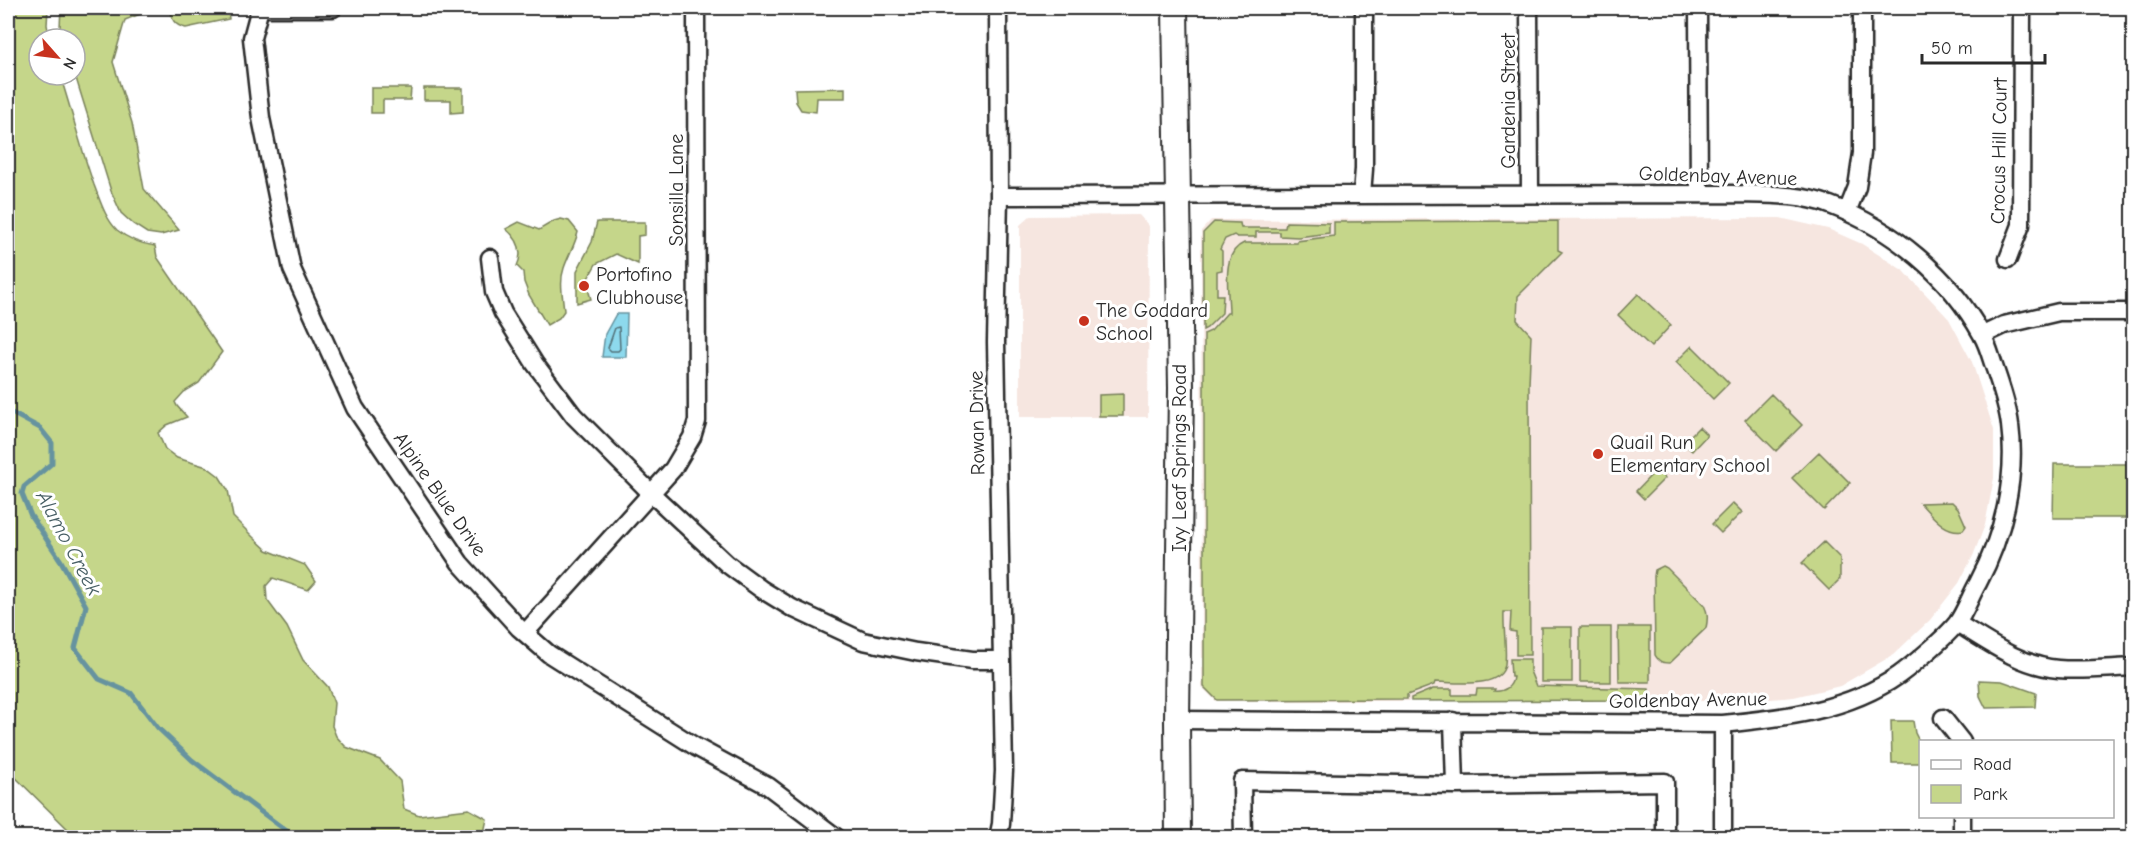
<svg xmlns="http://www.w3.org/2000/svg" width="2141" height="845" font-family="'Comic Neue',sans-serif">
	<style>
		.built { fill: #f6e6e0 }
		.green { fill: #c5d68a; stroke: #78805a; stroke-width: 1.5 }
		.water { fill: #8dd9ed; stroke: #66939f; stroke-width: 1.5 }
		.lines { fill: none; stroke-linecap: round; stroke-linejoin: round }
		.shore { stroke: #527179; stroke-width: 1.5 }
		.stream { stroke: #66939f; stroke-width: 5 }
		.street-casing { stroke: #2b2b2b; stroke-width: 21 }
		.secondary-casing { stroke: #2b2b2b; stroke-width: 28 }
		.street { stroke: #fff; stroke-width: 16 }
		.secondary { stroke: #fff; stroke-width: 24 }
		.poi-dot { fill: #c8321e; stroke: #fff; stroke-width: 2 }
		.labels { text-anchor: middle; dominant-baseline: central; stroke-width: 6; stroke-linejoin: round; paint-order: stroke }
		.street-label { font-size: 20px; fill: #2b2b2b; stroke: #fff }
		.poi-label { font-size: 20px; fill: #2b2b2b; stroke: #fff; text-anchor: start }
		.water-label { font-size: 21px; font-style: italic; fill: #485f65; stroke: #fff }
	</style>
	<rect width="100%" height="100%" fill="#fff"/>
	<filter id="ink" filterUnits="userSpaceOnUse"><feTurbulence type="fractalNoise" baseFrequency=".0167" numOctaves="2"/><feDisplacementMap in="SourceGraphic" scale="12" xChannelSelector="R" yChannelSelector="G"/><feConvolveMatrix kernelMatrix="1 2 1 2 8 2 1 2 1" color-interpolation-filters="sRGB"/></filter>
	<g filter="url(#ink)">
		<!-- built -->
		<path class="built" d="M1139,215L1149,226L1148,417H1020V225L1030,216Z
			M1780,218L1828,229L1862,244L1904,271L1949,319L1972,362L1994,430V478L1985,525L1973,556L1959,583L1930,620L1893,655L1840,686L1794,697L1749,701H1216L1202,687L1201,231L1211,220Z"/>
		<!-- green -->
		<path class="green" d="M8,8H48L47,25L50,39H39V75H60C72,112 81,149 94,185C100,200 105,218 117,230C128,239 141,244 155,246L157,257L222,352L199,383L184,392L175,402L177,406L187,417L167,425L158,433L165,449L177,458L207,467L219,476L228,490L233,517L253,537L267,550L305,565L316,581L308,590L273,578L266,586L267,600L287,627L303,660L328,687L334,703L332,726L336,736L346,747L380,760L400,781L404,809L419,815L469,809L487,819L484,833L480,837H76L8,770Z
			M61,8H155L125,20L113,62L132,123L144,189L179,230L161,235L147,233L133,224L121,213L111,191L75,75V39H64L60,27Z
			M172,8H228L229,19L186,28C175,26 169,18 172,8Z
			M371,88H411L410,100H383V113H371Z
			M424,88H463V112L451,113V100H424Z
			M845,88V98H817L816,112L801,110L796,102L795,89Z
			M561,219L569,221L578,232C575,245 568,256 564,268C559,282 563,297 564,311L559,318L547,325L529,295L524,282L523,272L517,266C524,251 518,239 506,229L519,222L539,230L554,221Z
			M1558,221V250L1562,252L1518,296L1517,320L1531,335L1529,384L1530,655H1516V632L1510,631L1511,612H1504C1503,629 1507,647 1505,664C1502,690 1453,682 1435,682L1434,685L1407,695V699L1217,700L1204,687V334L1211,331L1227,313H1229C1229,291 1220,253 1244,243H1297V241L1334,236V222Z
			M597,222H645V235L638,236V264L616,254L596,264L586,282L591,299L577,303V271L592,242Z
			M1214,222L1240,223L1241,228H1285L1286,222L1329,223V233L1298,237L1280,236V232H1256V237H1237L1234,235L1225,239L1220,249L1222,251V270L1217,271V295H1223L1222,313L1207,328L1203,330V233Z
			M1638,294L1671,325L1651,347L1618,315Z
			M1692,346L1729,383L1713,399L1676,362Z
			M1123,394V416H1099V395Z
			M1771,394L1802,425L1776,451L1745,420Z
			M1699,427L1707,435L1692,451L1683,443Z
			M1819,452L1850,483L1824,510L1792,478Z
			M2054,464H2133V518H2053Z
			M1657,469L1665,478L1644,499L1636,491Z
			M1952,502L1958,508L1966,526L1963,530C1945,534 1932,515 1920,503Z
			M1733,503L1742,512L1721,533L1712,524Z
			M1824,542L1840,558V579L1829,590L1802,563Z
			M1663,566L1667,568L1704,605C1708,613 1708,619 1706,628L1670,663C1662,663 1659,662 1655,655L1654,576L1655,570Z
			M1541,627H1572V682H1541Z
			M1580,627H1611V682H1580Z
			M1618,627H1650V682H1619Z
			M1510,659H1530V671L1536,686L1649,689V700L1411,701V698L1433,689H1452V695H1476L1477,689H1495L1494,691C1504,692 1512,687 1513,677H1511Z
			M1979,680L2002,681L2036,693L2035,707L1986,708L1980,696Z
			M1891,721H1913L1915,733L1920,743V763H1892Z"/>
		<!-- water -->
		<path class="water" d="M616,314H627L626,357H602L605,334Z"/>
		<g class="lines">
			<!-- shore -->
			<path class="shore" d="M619,327L620,349L618,351H611L608,348L615,328Z"/>
			<!-- stream -->
			<path class="stream" d="M8,411L40,428L52,443V463L24,487L22,494L31,516L61,561L86,606L75,648L99,679L131,693L158,728L192,760L296,838"/>
			<!-- street casing -->
			<g class="street-casing">
				<path id="street" d="M333,8H260L252,38L261,118L292,269L355,408L460,563L519,628L549,654L696,747L768,786L837,838
					M998,8L999,196L996,342L1004,771L1001,824L998,838
					M1529,8L1530,194
					M1698,8L1699,194
					M1362,194L1364,169V8
					M999,196L1732,194C1764,195 1799,193 1830,205C1893,229 1949,275 1982,335C1988,345 1991,358 1995,369C2001,387 2008,406 2010,425C2017,479 2003,536 1978,583C1971,595 1965,612 1957,623C1946,637 1914,664 1899,675C1848,711 1783,718 1723,724L1177,720
					M1847,212L1857,187L1862,153V8
					M490,258L494,292L503,313L535,364L574,416L652,494L727,564L761,589L792,608L863,641L916,652L972,660H1002
					M2008,259L2021,225L2022,8
					M1983,335L2004,325L2059,312H2134
					M1957,623C1988,642 2021,666 2058,669C2083,671 2109,668 2134,667
					M525,633L673,469L692,437L697,421L696,8
					M1943,718L1962,742
					M1453,721L1455,785
					M1723,724V838
					M1243,838L1242,781L1455,785L1665,782V838
					M1962,838V816"/>
			</g>
			<!-- secondary casing -->
			<g class="secondary-casing">
				<path id="secondary" d="M1175,8L1181,388L1177,720L1178,838"/>
			</g>
			<!-- street -->
			<use href="#street" class="street"/>
			<!-- secondary -->
			<use href="#secondary" class="secondary"/>
		</g>
	</g>
	<!-- markers -->
	<g class="poi-dot">
		<circle cx="584" cy="286" r="6"/>
		<circle cx="1084" cy="321" r="6"/>
		<circle cx="1598" cy="454" r="6"/>
	</g>
	<g class="labels">
		<!-- street labels -->
		<g class="street-label">
			<text transform="translate(1508 101) rotate(-90)">Gardenia Street</text>
			<text transform="translate(1999 151) rotate(-89)">Crocus Hill Court</text>
			<text transform="translate(1718 176) rotate(2)">Goldenbay Avenue</text>
			<text transform="translate(676 190) rotate(-90)">Sonsilla Lane</text>
			<text transform="translate(977 423) rotate(-91)">Rowan Drive</text>
			<text transform="translate(1179 458) rotate(-90)">Ivy Leaf Springs Road</text>
			<text transform="translate(440 494) rotate(55)">Alpine Blue Drive</text>
			<text transform="translate(1688 700) rotate(-1)">Goldenbay Avenue</text>
		</g>
		<!-- poi labels -->
		<g class="poi-label">
			<text x="596" y="274">Portofino<tspan x="596" dy="23">Clubhouse</tspan></text>
			<text x="1096" y="310">The Goddard<tspan x="1096" dy="23">School</tspan></text>
			<text x="1610" y="442">Quail Run<tspan x="1610" dy="23">Elementary School</tspan></text>
		</g>
		<!-- water labels -->
		<g class="water-label">
			<text transform="translate(69 543) rotate(62)">Alamo Creek</text>
		</g>
	</g>
	<!-- margin -->
	<rect width="2141" height="845" fill="none" stroke="#fff" stroke-width="30"/>
	<rect x="15" y="15" width="2111" height="815" fill="none" stroke="#2b2b2b" stroke-width="2" filter="url(#ink)"/>
	<!-- legend -->
	<rect x="1919" y="740" width="195" height="78" fill="#ffffff" stroke="#aaaaaa" stroke-width="1.5"/>
	<rect x="1931" y="760" width="30" height="9" fill="#ffffff" stroke="#aaaaaa" stroke-width="1.5"/>
	<text x="1973" y="770" font-size="18" fill="#2b2b2b">Road</text>
	<rect x="1931" y="785" width="30" height="18" fill="#c5d68a" stroke="#aaaaaa" stroke-width="1.5"/>
	<text x="1973" y="800" font-size="18" fill="#2b2b2b">Park</text>
	<!-- north arrow -->
	<g transform="translate(57 57) rotate(118)"><circle r="28" fill="#ffffff" stroke="#aaaaaa" stroke-width="1.5"/>
	<path d="M0-4.5L10 22L0 15L-10 22Z" fill="#c8321e"/>
	<text y="-9" font-size="16" font-weight="bold" text-anchor="middle" fill="#2b2b2b">N</text>
	</g>
	<!-- scale -->
	<path d="M1922 54v9h123v-9" fill="none" stroke="#2b2b2b" stroke-width="3"/>
	<text x="1931" y="54" font-size="18" fill="#2b2b2b" stroke="#ffffff" stroke-width="4.5" paint-order="stroke">50 m</text>
</svg>
